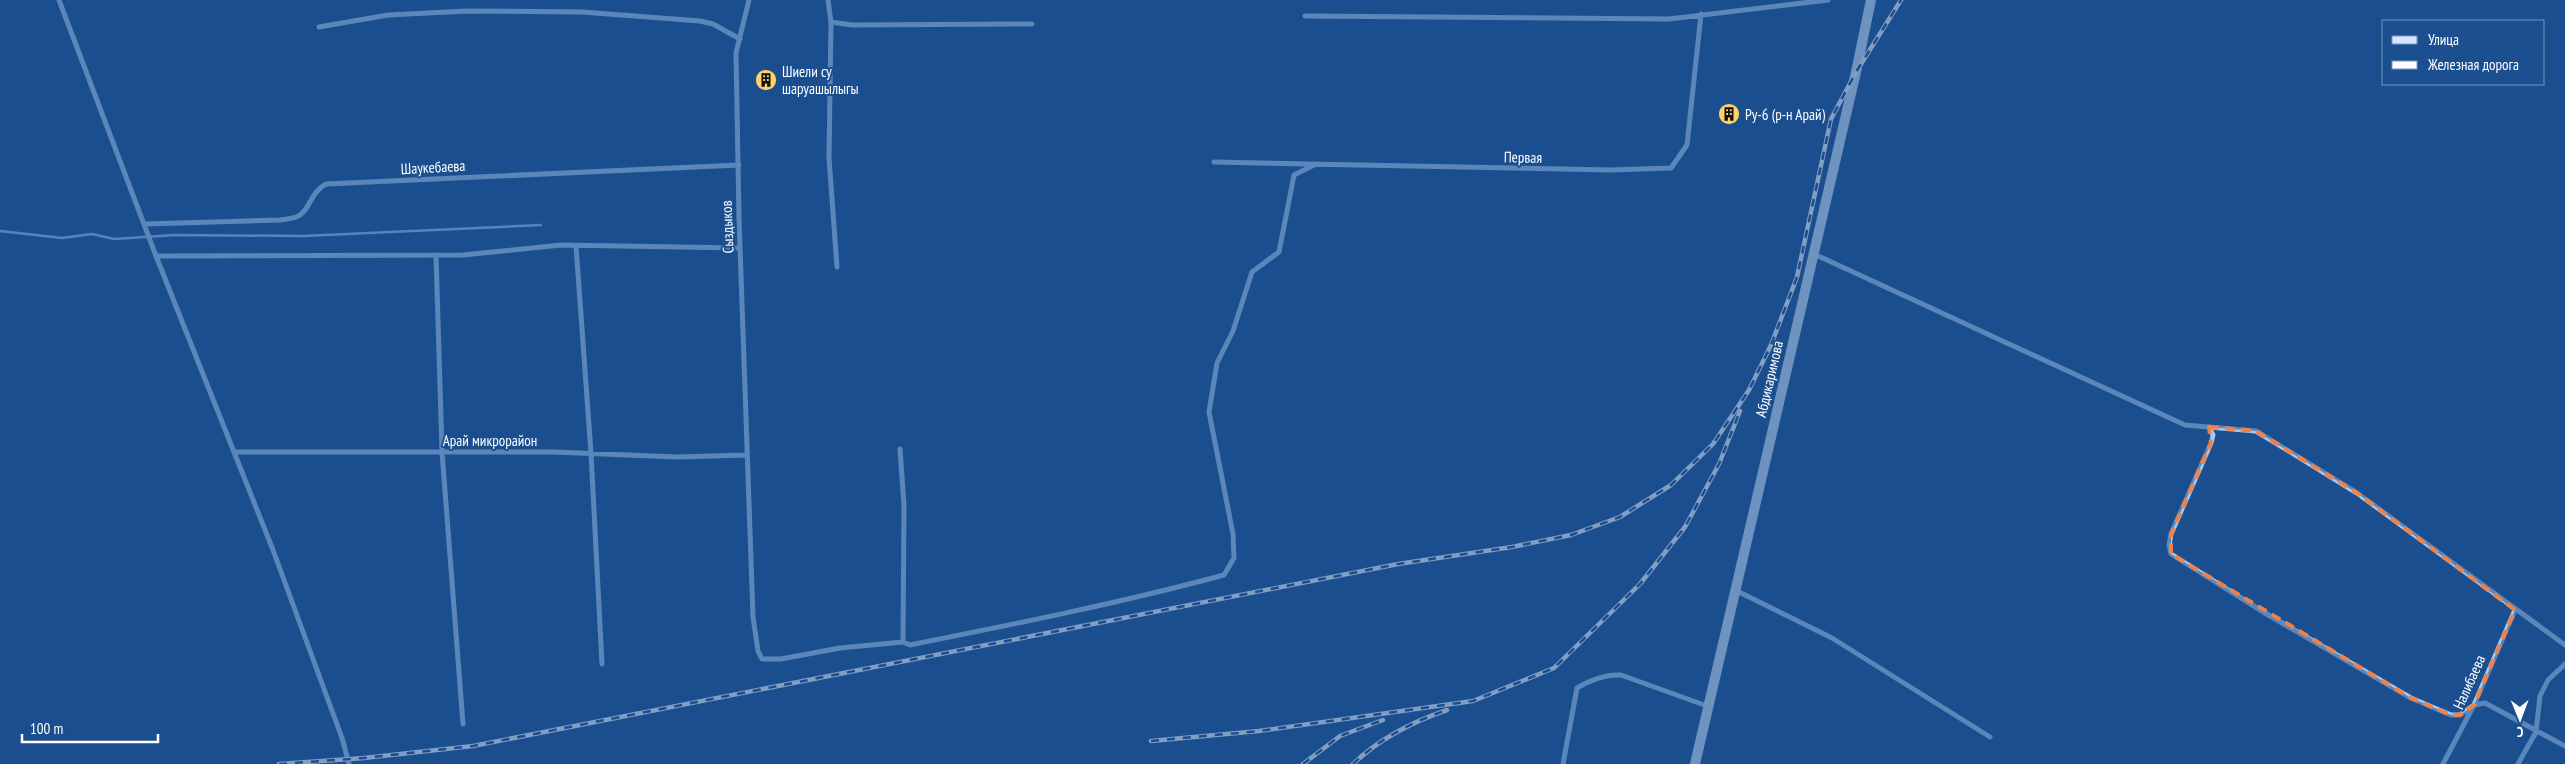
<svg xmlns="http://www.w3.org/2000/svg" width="2565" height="764" font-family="'PT Sans Narrow',sans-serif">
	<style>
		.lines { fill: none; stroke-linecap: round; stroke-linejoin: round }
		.stream { stroke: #9cc4f0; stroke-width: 2.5 }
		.street { stroke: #a9c9ee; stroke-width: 5 }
		.secondary { stroke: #d6e6fa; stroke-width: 10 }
		.rail-casing { stroke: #fff; stroke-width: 4.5 }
		.rail { stroke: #1b4f8f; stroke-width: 2.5; stroke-dasharray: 8; stroke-linecap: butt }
		.marked { fill: none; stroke: #ee8249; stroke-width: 4; stroke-dasharray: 10 6; stroke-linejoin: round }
		.labels { text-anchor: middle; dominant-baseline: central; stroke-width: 4; stroke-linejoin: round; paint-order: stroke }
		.poi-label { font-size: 15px; fill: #fff; stroke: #1b4f8f; text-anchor: start }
		.street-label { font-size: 15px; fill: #fff; stroke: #1b4f8f }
	</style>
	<rect width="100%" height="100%" fill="#1b4f8f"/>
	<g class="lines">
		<!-- stream -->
		<path class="stream" d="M0,231L62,238L92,234L114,239L175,235L304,236L541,225"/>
		<!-- street -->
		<path class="street" d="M59,0L156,256L273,550L342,738L349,764
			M749,0L736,53L739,218L753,617L758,651L762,659H781L840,648L903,642L904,505L900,449
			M828,0L831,22L852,25L1032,24
			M1305,16L1669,19L1828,0
			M831,22L829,158L837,267
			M319,27L388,15L467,11L582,12L700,21L713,24L740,39
			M1214,162L1611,170L1671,168L1687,145L1701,14
			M145,224L280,220C285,219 291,219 296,217C310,212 310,192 326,184L739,165
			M576,246L591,453L602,664
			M1814,254L2185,425L2256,431L2357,493L2565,645
			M436,255L442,452L463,724
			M156,256L463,255L561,245L740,248
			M2209,427L2213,435L2211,443L2171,534L2169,545L2171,554L2263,612L2411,698L2451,715H2460L2474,705L2485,703L2565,746
			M234,452H554L677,457L746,455
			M1735,590L1832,638L1990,737
			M903,642L910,645C1015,624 1120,603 1224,575L1234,558L1233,534L1209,412L1217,363L1233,331L1252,272L1279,252L1294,175L1316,164
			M1563,764L1577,688C1590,680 1607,674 1621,675L1707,706
			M2443,764L2474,705L2515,610
			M2518,764L2536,732L2540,696L2548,680L2565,664"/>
		<!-- secondary -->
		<path class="secondary" d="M1695,764L1856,72L1871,0"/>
		<!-- rail casing -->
		<g class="rail-casing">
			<path id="rail" d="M1151,741L1259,731L1473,701L1554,668L1640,584L1685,527L1719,464L1740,411
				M279,764L364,758L473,746L1398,564L1512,547L1571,535L1620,517L1671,485L1713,444L1749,390L1771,345L1797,277L1831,119L1856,72L1901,0
				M1303,764L1340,736L1383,720
				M1353,764C1379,739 1412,722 1447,710"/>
		</g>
		<!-- rail -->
		<use href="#rail" class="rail"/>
	</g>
	<!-- marked area -->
	<path d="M0 0H2565V764H0ZM2209,427L2256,431L2357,493L2515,610L2474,705L2460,715H2451L2411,698L2171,554V534L2211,443Z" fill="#1b4f8f" fill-opacity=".55" fill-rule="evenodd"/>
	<path class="marked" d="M2209,427L2256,431L2357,493L2515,610L2474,705L2460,715H2451L2411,698L2171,554V534L2211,443Z"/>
	<!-- icons -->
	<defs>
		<g id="building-disc" transform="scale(1.125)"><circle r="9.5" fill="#ffd166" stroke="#1b4f8f"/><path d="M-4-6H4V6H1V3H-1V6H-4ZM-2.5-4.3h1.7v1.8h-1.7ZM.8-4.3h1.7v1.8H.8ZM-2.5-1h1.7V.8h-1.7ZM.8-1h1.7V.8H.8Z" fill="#111"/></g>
	</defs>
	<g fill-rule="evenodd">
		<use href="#building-disc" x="766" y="80"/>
		<use href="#building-disc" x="1729" y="114"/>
	</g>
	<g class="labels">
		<!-- poi labels -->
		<g class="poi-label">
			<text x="782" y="71">Шиели су<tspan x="782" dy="17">шаруашылыгы</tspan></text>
			<text x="1745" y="114">Ру-6 (р-н Арай)</text>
		</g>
		<!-- street labels -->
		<g class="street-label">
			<text transform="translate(1523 157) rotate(1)">Первая</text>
			<text transform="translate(433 167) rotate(-3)">Шаукебаева</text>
			<text transform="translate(727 227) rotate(-92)">Сыздыков</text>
			<text transform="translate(1769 379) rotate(-77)">Абдикаримова</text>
			<text x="490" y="440">Арай микрорайон</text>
			<text transform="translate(2469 682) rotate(-66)">Налибаева</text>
		</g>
	</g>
	<!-- legend -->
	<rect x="2382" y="20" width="162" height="65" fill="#1b4f8f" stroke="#7695bc"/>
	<rect x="2392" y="36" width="25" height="8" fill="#d6e6fa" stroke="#7695bc"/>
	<text x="2428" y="45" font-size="15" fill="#ffffff">Улица</text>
	<rect x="2392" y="61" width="25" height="8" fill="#ffffff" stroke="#7695bc"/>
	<text x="2428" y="70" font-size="15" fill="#ffffff">Железная дорога</text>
	<!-- north arrow -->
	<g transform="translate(2520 719) rotate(179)" stroke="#1b4f8f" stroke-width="4" paint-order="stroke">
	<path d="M0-4L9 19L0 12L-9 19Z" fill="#ffffff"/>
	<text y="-8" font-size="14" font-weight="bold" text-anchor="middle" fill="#ffffff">С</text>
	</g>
	<!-- scale -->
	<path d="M22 734v8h136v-8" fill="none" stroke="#ffffff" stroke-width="2.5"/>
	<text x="30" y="734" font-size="15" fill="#ffffff" stroke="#1b4f8f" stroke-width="4" paint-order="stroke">100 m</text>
</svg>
